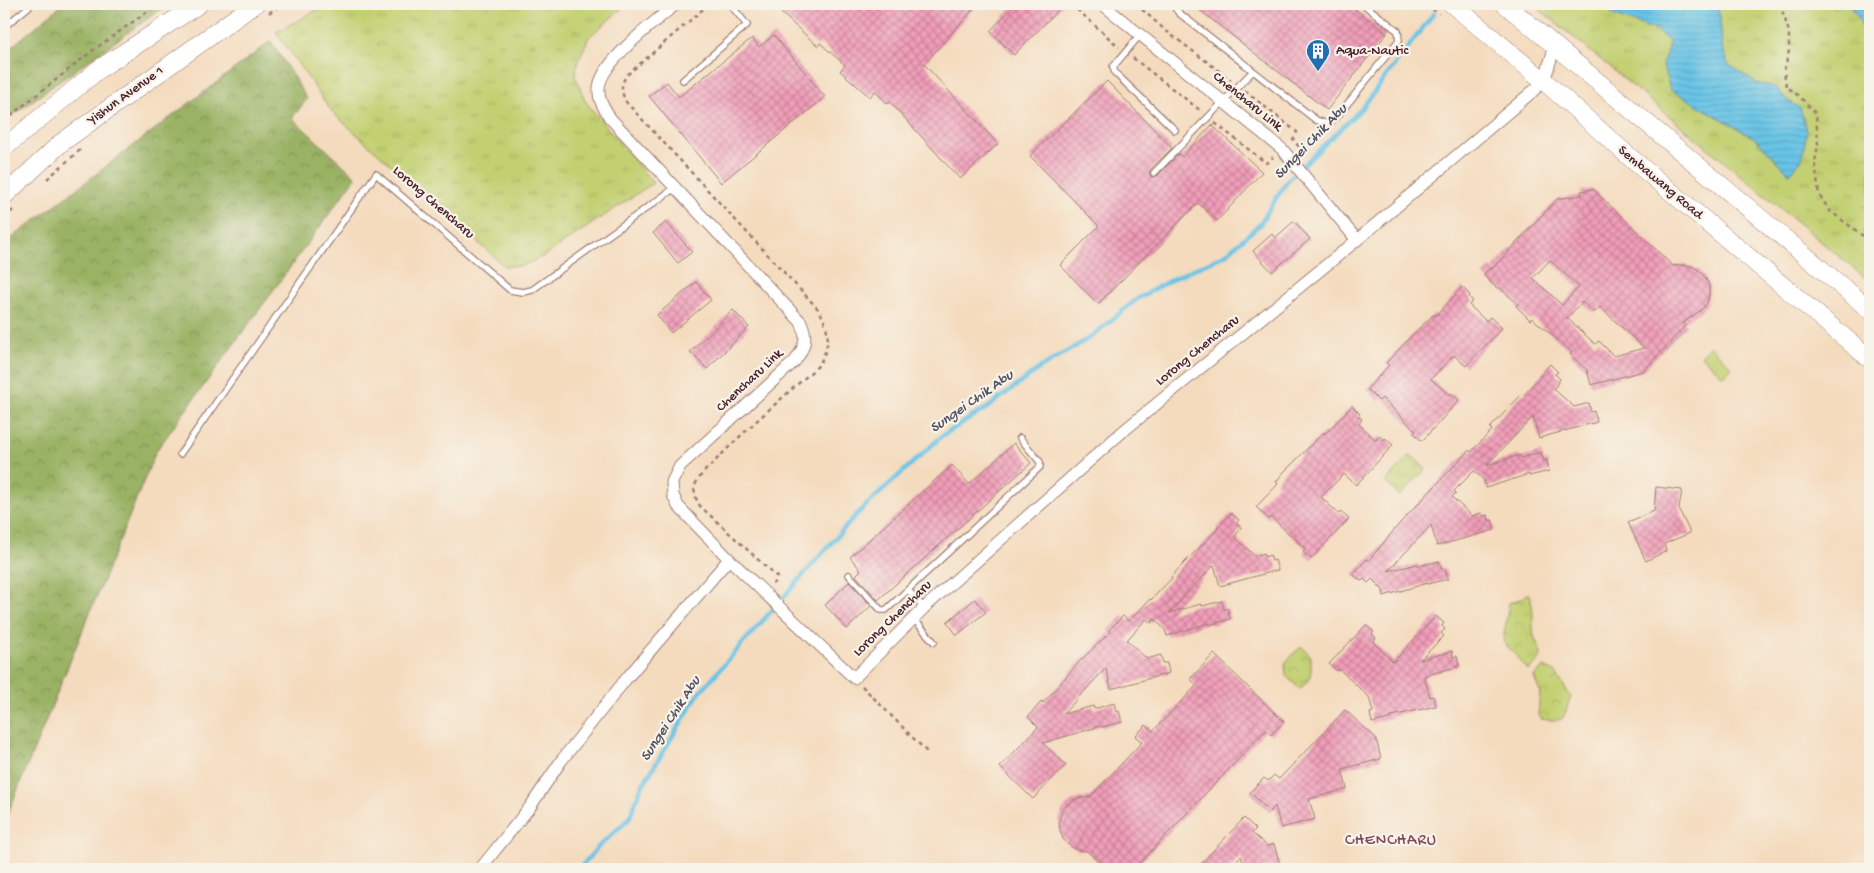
<svg xmlns="http://www.w3.org/2000/svg" width="1874" height="873" font-family="'Gochi Hand',sans-serif">
	<style>
		.grass { fill: url(#grass-tufts); stroke: #86784e }
		.forest { fill: url(#forest-crowns); stroke: #726848 }
		.park { fill: url(#park-crowns); stroke: #86784e }
		.pitch { fill: #c3d072; stroke: #86784e }
		.water { fill: url(#water-rules); stroke: #597288 }
		.lines { fill: none; stroke-linecap: round; stroke-linejoin: round }
		.stream { stroke: #68c4e6; stroke-width: 4.5 }
		.building { fill: url(#building-cross-hatch); fill-rule: evenodd }
		.lane-casing { stroke: #9f7d74; stroke-width: 8 }
		.street-casing { stroke: #9f7d74; stroke-width: 13 }
		.primary-casing { stroke: #9f7d74; stroke-width: 19 }
		.path { stroke: #9f7d74; stroke-width: 2.5; stroke-dasharray: 4 4; stroke-linecap: butt }
		.lane { stroke: #fff; stroke-width: 5.5 }
		.street { stroke: #fff; stroke-width: 11 }
		.primary { stroke: #fff; stroke-width: 18 }
		.labels { text-anchor: middle; dominant-baseline: central; stroke-width: 4.5; stroke-linejoin: round; paint-order: stroke }
		.poi-label { font-size: 14px; fill: #4a1f2b; stroke: #f7f3e8; text-anchor: start }
		.street-label { font-size: 14px; fill: #4a1f2b; stroke: #f7f3e8 }
		.water-label { font-size: 15px; font-style: italic; fill: #535163; stroke: #f7f3e8 }
		.quarter-label { font-size: 16px; letter-spacing: 1px; fill: #844b5d; stroke: #f7f3e8 }
	</style>
	<defs>
		<pattern id="grass-tufts" width="24" height="20" patternUnits="userSpaceOnUse" patternTransform="scale(1.25)"><rect width="24" height="20" fill="#c3d072"/><path d="M3 7l-1-3M5 7V3M7 7l1-3M15 17l-1-3M17 17v-4M19 17l1-3" fill="none" stroke="#a9b263"/></pattern>
		<pattern id="forest-crowns" width="20" height="18" patternUnits="userSpaceOnUse" patternTransform="scale(1.25)"><rect width="20" height="18" fill="#9ab264"/><path d="M2 6a3 3 0 1 1 6 0M12 15a3 3 0 1 1 6 0" fill="none" stroke="#809053"/></pattern>
		<pattern id="park-crowns" width="20" height="18" patternUnits="userSpaceOnUse" patternTransform="scale(1.25)"><rect width="20" height="18" fill="#c3d072"/><path d="M2 6a3 3 0 1 1 6 0M12 15a3 3 0 1 1 6 0" fill="none" stroke="#a9b263"/></pattern>
		<pattern id="water-rules" width="6" height="5" patternUnits="userSpaceOnUse" patternTransform="scale(1.25)"><rect width="6" height="5" fill="#68c4e6"/><path d="M0 2.5h6" fill="none" stroke="#5ca8c5"/></pattern>
		<pattern id="building-cross-hatch" width="8" height="8" patternUnits="userSpaceOnUse" patternTransform="scale(1.25)"><rect width="8" height="8" fill="#f19eb9"/><path d="M0 0l8 8M0 8l8-8" fill="none" stroke="#c58097"/></pattern>
	</defs>
	<rect width="100%" height="100%" fill="#f7f3e8"/>
	<filter id="ink" filterUnits="userSpaceOnUse"><feTurbulence type="fractalNoise" baseFrequency=".02" numOctaves="2"/><feDisplacementMap in="SourceGraphic" scale="10" xChannelSelector="R" yChannelSelector="G"/><feConvolveMatrix kernelMatrix="1 2 1 2 8 2 1 2 1" color-interpolation-filters="sRGB"/></filter>
	<filter id="wash" filterUnits="userSpaceOnUse"><feTurbulence type="fractalNoise" baseFrequency=".0096" numOctaves="4" result="noise"/><feDisplacementMap in="SourceGraphic" scale="20" xChannelSelector="R" yChannelSelector="G"/><feGaussianBlur stdDeviation="1.12" result="paint"/><feColorMatrix in="noise" values="0 0 0 0 0 0 0 0 0 0 0 0 0 0 0 0 0 1.4 0 .05"/><feComposite in="paint" operator="in"/></filter>
	<g filter="url(#wash)">
		<rect width="100%" height="100%" fill="#f4dbbe"/>
		<!-- grass -->
		<path class="grass" d="M328,4H627L589,37L578,61L575,75L585,101L653,183L544,256L522,266H504L332,112L276,32Z
			M1533,4H1870V282Z"/>
		<!-- forest -->
		<path class="forest" d="M63,4H168L4,121V53Z
			M271,41L307,99L292,118L356,177L156,451L4,823V244Z"/>
		<!-- park -->
		<path class="park" d="M1409,456H1412L1426,469L1400,496L1385,482Z
			M1528,593C1536,607 1531,621 1534,636C1536,642 1541,650 1541,655C1540,662 1532,666 1528,670L1503,641L1509,603L1523,598Z
			M1301,646L1311,656V677L1300,689L1286,676L1285,663Z
			M1544,667L1555,672L1571,697C1562,720 1567,723 1541,719L1538,715L1540,693L1534,676Z"/>
		<!-- pitch -->
		<path class="pitch" d="M1710,346L1732,367L1723,376L1701,356Z"/>
		<!-- water -->
		<path class="water" d="M1602,4H1716L1720,16L1722,46L1728,64L1756,83L1776,87L1786,99L1800,108L1807,130L1802,159L1790,174L1756,139L1670,89L1662,64L1670,42L1656,30L1615,16Z
			M1848,4H1870V69L1860,20Z"/>
		<g class="lines">
			<!-- stream -->
			<path class="stream" d="M579,869L600,845L629,819L641,788L699,693L857,514L943,435L987,408L1040,368L1091,337L1137,299L1176,277L1225,255L1259,225L1288,180L1362,108L1434,13"/>
		</g>
		<g id="blocks">
			<!-- building -->
			<path class="building" d="M771,4H978L924,64L998,144L960,179L890,102L888,104L875,91L870,97L840,71L845,65L820,43L818,46Z
				M1016,4H1064L1014,55L990,31Z
				M1192,4H1348L1387,33L1327,110Z
				M774,35L825,97L721,183L649,96L667,82L679,97L752,38L759,47Z
				M1107,81L1172,148L1150,170L1149,174L1151,177L1157,176L1179,154L1182,157L1212,125L1262,172L1217,221L1198,203L1098,304L1060,265L1099,226L1030,156Z
				M1593,189L1673,266L1682,265L1691,266L1699,270L1705,277L1709,285V294L1707,303L1701,310L1683,323L1686,325L1643,371L1591,385L1587,370L1570,354L1572,352L1532,318L1530,320L1516,306L1518,304L1499,287L1498,289L1483,275L1490,268L1492,269L1557,199L1582,195L1581,191ZM1550,260L1579,287L1562,305L1533,278ZM1582,302L1594,313L1600,307L1644,348L1614,356L1599,341L1595,344L1567,318Z
				M1294,221L1310,239L1272,272L1253,251L1272,234L1275,238Z
				M666,222L692,252L678,263L653,233Z
				M696,282L711,300L671,333L657,315Z
				M1462,287L1470,295L1469,297L1473,301L1469,305L1486,321L1490,317L1502,328L1466,366L1454,355L1431,379L1449,395L1451,393L1459,400L1422,441L1414,433L1416,431L1382,398L1379,401L1367,389L1389,365L1386,363L1414,333L1434,314L1436,316Z
				M733,310L749,327L707,369L690,352Z
				M1550,364L1558,372L1555,374L1560,379L1554,389L1574,407L1589,403L1591,412L1594,411L1597,422L1539,438L1533,417L1487,465L1520,455L1521,458L1541,452L1544,461L1547,460L1549,471L1529,476V474L1486,488L1484,480L1474,471L1454,491L1456,493L1452,497L1472,516L1481,513L1482,516L1488,515L1489,520H1492L1495,530L1437,546L1431,525L1388,571L1418,564L1419,566L1439,561L1442,569L1445,568L1448,579L1427,584V583L1384,596L1383,590L1372,579L1368,583L1364,579L1361,581L1353,574L1367,559L1369,560L1401,522L1469,450L1471,452L1492,430L1490,428L1522,394L1524,395Z
				M1352,406L1360,414L1358,416L1362,419L1359,424L1366,431L1376,440L1379,436L1384,440L1385,438L1393,445L1356,485L1344,474L1321,497L1339,514L1341,512L1349,519L1311,559L1303,552L1306,549L1295,539L1271,517L1269,519L1256,507L1278,484L1276,482L1283,473L1324,432L1325,434Z
				M1014,443L1031,463L878,600L856,575L861,570L850,557L952,465L969,484Z
				M1656,487L1682,490L1679,509L1690,533L1664,544L1666,551L1646,561L1628,522L1654,511Z
				M1231,513L1239,520L1236,523L1241,527L1235,537L1255,556L1264,553L1265,557L1270,555L1272,561L1275,560L1278,570L1220,586L1214,565L1169,613L1201,604L1202,606L1222,601L1224,609H1228L1230,619L1210,625L1209,623L1167,636L1165,630L1155,619L1151,623L1146,619L1127,640L1147,659L1161,655L1163,663H1167L1169,673L1111,689L1106,668L1063,714L1093,706L1094,709L1114,703L1116,712L1119,711L1122,722L1102,727L1101,726L1043,743L1066,765L1033,799L1000,767L1038,727L1028,717L1042,701L1043,703L1081,660L1110,632L1109,630L1123,616L1129,621L1150,599L1151,600L1172,578L1171,577L1184,563L1218,529L1217,528Z
				M849,582L871,606L847,629L825,605Z
				M975,599L986,612L957,635L947,622Z
				M1436,616L1444,623L1442,626L1445,629L1441,633L1444,636L1420,660L1452,651L1453,657L1457,656L1459,666L1424,676L1430,697L1433,696L1436,706L1392,716V718L1372,723L1370,713L1373,712L1369,697L1339,669L1337,671L1329,664L1366,625L1374,632L1372,634L1376,638L1373,642L1393,662Z
				M1214,654L1284,722L1271,735L1266,730L1134,869H1106L1087,851L1078,850L1070,846L1063,839L1060,830L1059,821L1062,811L1068,804L1076,799L1090,797L1142,742L1135,736L1146,725L1153,731L1197,685L1190,679Z
				M1345,710L1376,738L1381,759L1342,769L1347,789L1309,799L1315,819L1281,828L1275,806L1270,812L1250,792L1264,778L1268,781L1274,775L1279,779Z
				M1244,818L1256,829L1252,833L1267,846L1274,844L1280,865L1262,869H1245L1241,856L1228,869H1196Z"/>
		</g>
	</g>
	<g filter="url(#ink)">
		<use href="#blocks" fill-opacity="0" stroke="#9f7d74" stroke-width="1"/>
		<g class="lines">
			<!-- lane casing -->
			<g class="lane-casing">
				<path id="lane" d="M1176,4L1175,8L1179,13L1316,120L1327,124L1336,118L1399,40L1398,31L1363,4
					M4,27L32,4
					M1140,35L1113,67L1115,73L1175,130
					M683,80L747,25L730,4
					M1154,173L1253,71
					M180,454L376,174L510,290L523,292L532,290L676,187
					M849,575L881,610H886L1040,467V462L1020,438
					M908,590L924,608
					M913,618L934,642"/>
			</g>
			<!-- street casing -->
			<g class="street-casing">
				<path id="street" d="M676,4C656,21 599,63 599,89C598,101 605,109 610,118L801,322C808,338 805,347 795,361L680,466L672,482L673,495L678,506L729,559L854,678L924,608L1121,433L1357,240L1532,92L1544,81L1555,46
					M1102,4L1282,149L1357,240
					M480,869L530,807L561,761L626,679L729,559"/>
			</g>
			<!-- primary casing -->
			<g class="primary-casing">
				<path id="primary" d="M1452,4L1544,81L1633,160L1870,359
					M1505,4L1870,310
					M4,148L99,69L199,4
					M4,196L61,143L255,4"/>
			</g>
			<!-- path -->
			<path class="path" d="M709,4L627,75C620,84 621,92 626,102L819,310C830,331 831,343 819,365C787,394 754,422 723,453C715,462 703,471 697,481C692,490 695,498 700,506L777,577L773,584
				M1071,4L1119,47
				M1136,4L1165,30L1231,80
				M1426,4L1439,14
				M1780,4L1789,32V51L1784,71L1786,86L1800,97L1816,114L1818,144L1815,163L1819,195L1830,211L1870,241
				M269,13L282,4
				M1133,58L1201,111
				M1245,91L1297,132L1293,139L1305,155
				M4,121L92,51L158,4
				M1215,123L1266,163L1273,157
				M47,179L80,150
				M4,218L13,210
				M862,686L927,752"/>
			<!-- lane -->
			<use href="#lane" class="lane"/>
			<!-- street -->
			<use href="#street" class="street"/>
			<!-- primary -->
			<use href="#primary" class="primary"/>
		</g>
	</g>
	<!-- icons -->
	<defs>
		<g id="building-pin" transform="scale(1.25)"><path d="M0 17L-7.5 6A9.5 9.5 0 1 1 7.5 6Z" fill="#1f6fb2" stroke="#f7f3e8"/><path d="M-4-6H4V6H1V3H-1V6H-4ZM-2.5-4.3h1.7v1.8h-1.7ZM.8-4.3h1.7v1.8H.8ZM-2.5-1h1.7V.8h-1.7ZM.8-1h1.7V.8H.8Z" fill="#fff"/></g>
	</defs>
	<g fill-rule="evenodd">
		<use href="#building-pin" x="1318" y="51"/>
	</g>
	<g class="labels">
		<!-- poi labels -->
		<g class="poi-label">
			<text x="1336" y="51">Aqua-Nautic</text>
		</g>
		<!-- street labels -->
		<g class="street-label">
			<text transform="translate(126 96) rotate(-36)">Yishun Avenue 1</text>
			<text transform="translate(1247 102) rotate(39)">Chencharu Link</text>
			<text transform="translate(1660 183) rotate(40)">Sembawang Road</text>
			<text transform="translate(433 203) rotate(41)">Lorong Chencharu</text>
			<text transform="translate(1198 351) rotate(-39)">Lorong Chencharu</text>
			<text transform="translate(750 381) rotate(-43)">Chencharu Link</text>
			<text transform="translate(893 619) rotate(-44)">Lorong Chencharu</text>
		</g>
		<!-- water labels -->
		<g class="water-label">
			<text transform="translate(1311 142) rotate(-46)">Sungei Chik Abu</text>
			<text transform="translate(972 402) rotate(-35)">Sungei Chik Abu</text>
			<text transform="translate(671 719) rotate(-57)">Sungei Chik Abu</text>
		</g>
		<!-- quarter labels -->
		<g class="quarter-label">
			<text x="1391" y="841">CHENCHARU</text>
		</g>
	</g>
	<!-- margin -->
	<rect width="1874" height="873" fill="none" stroke="#f7f3e8" stroke-width="20"/>
</svg>
